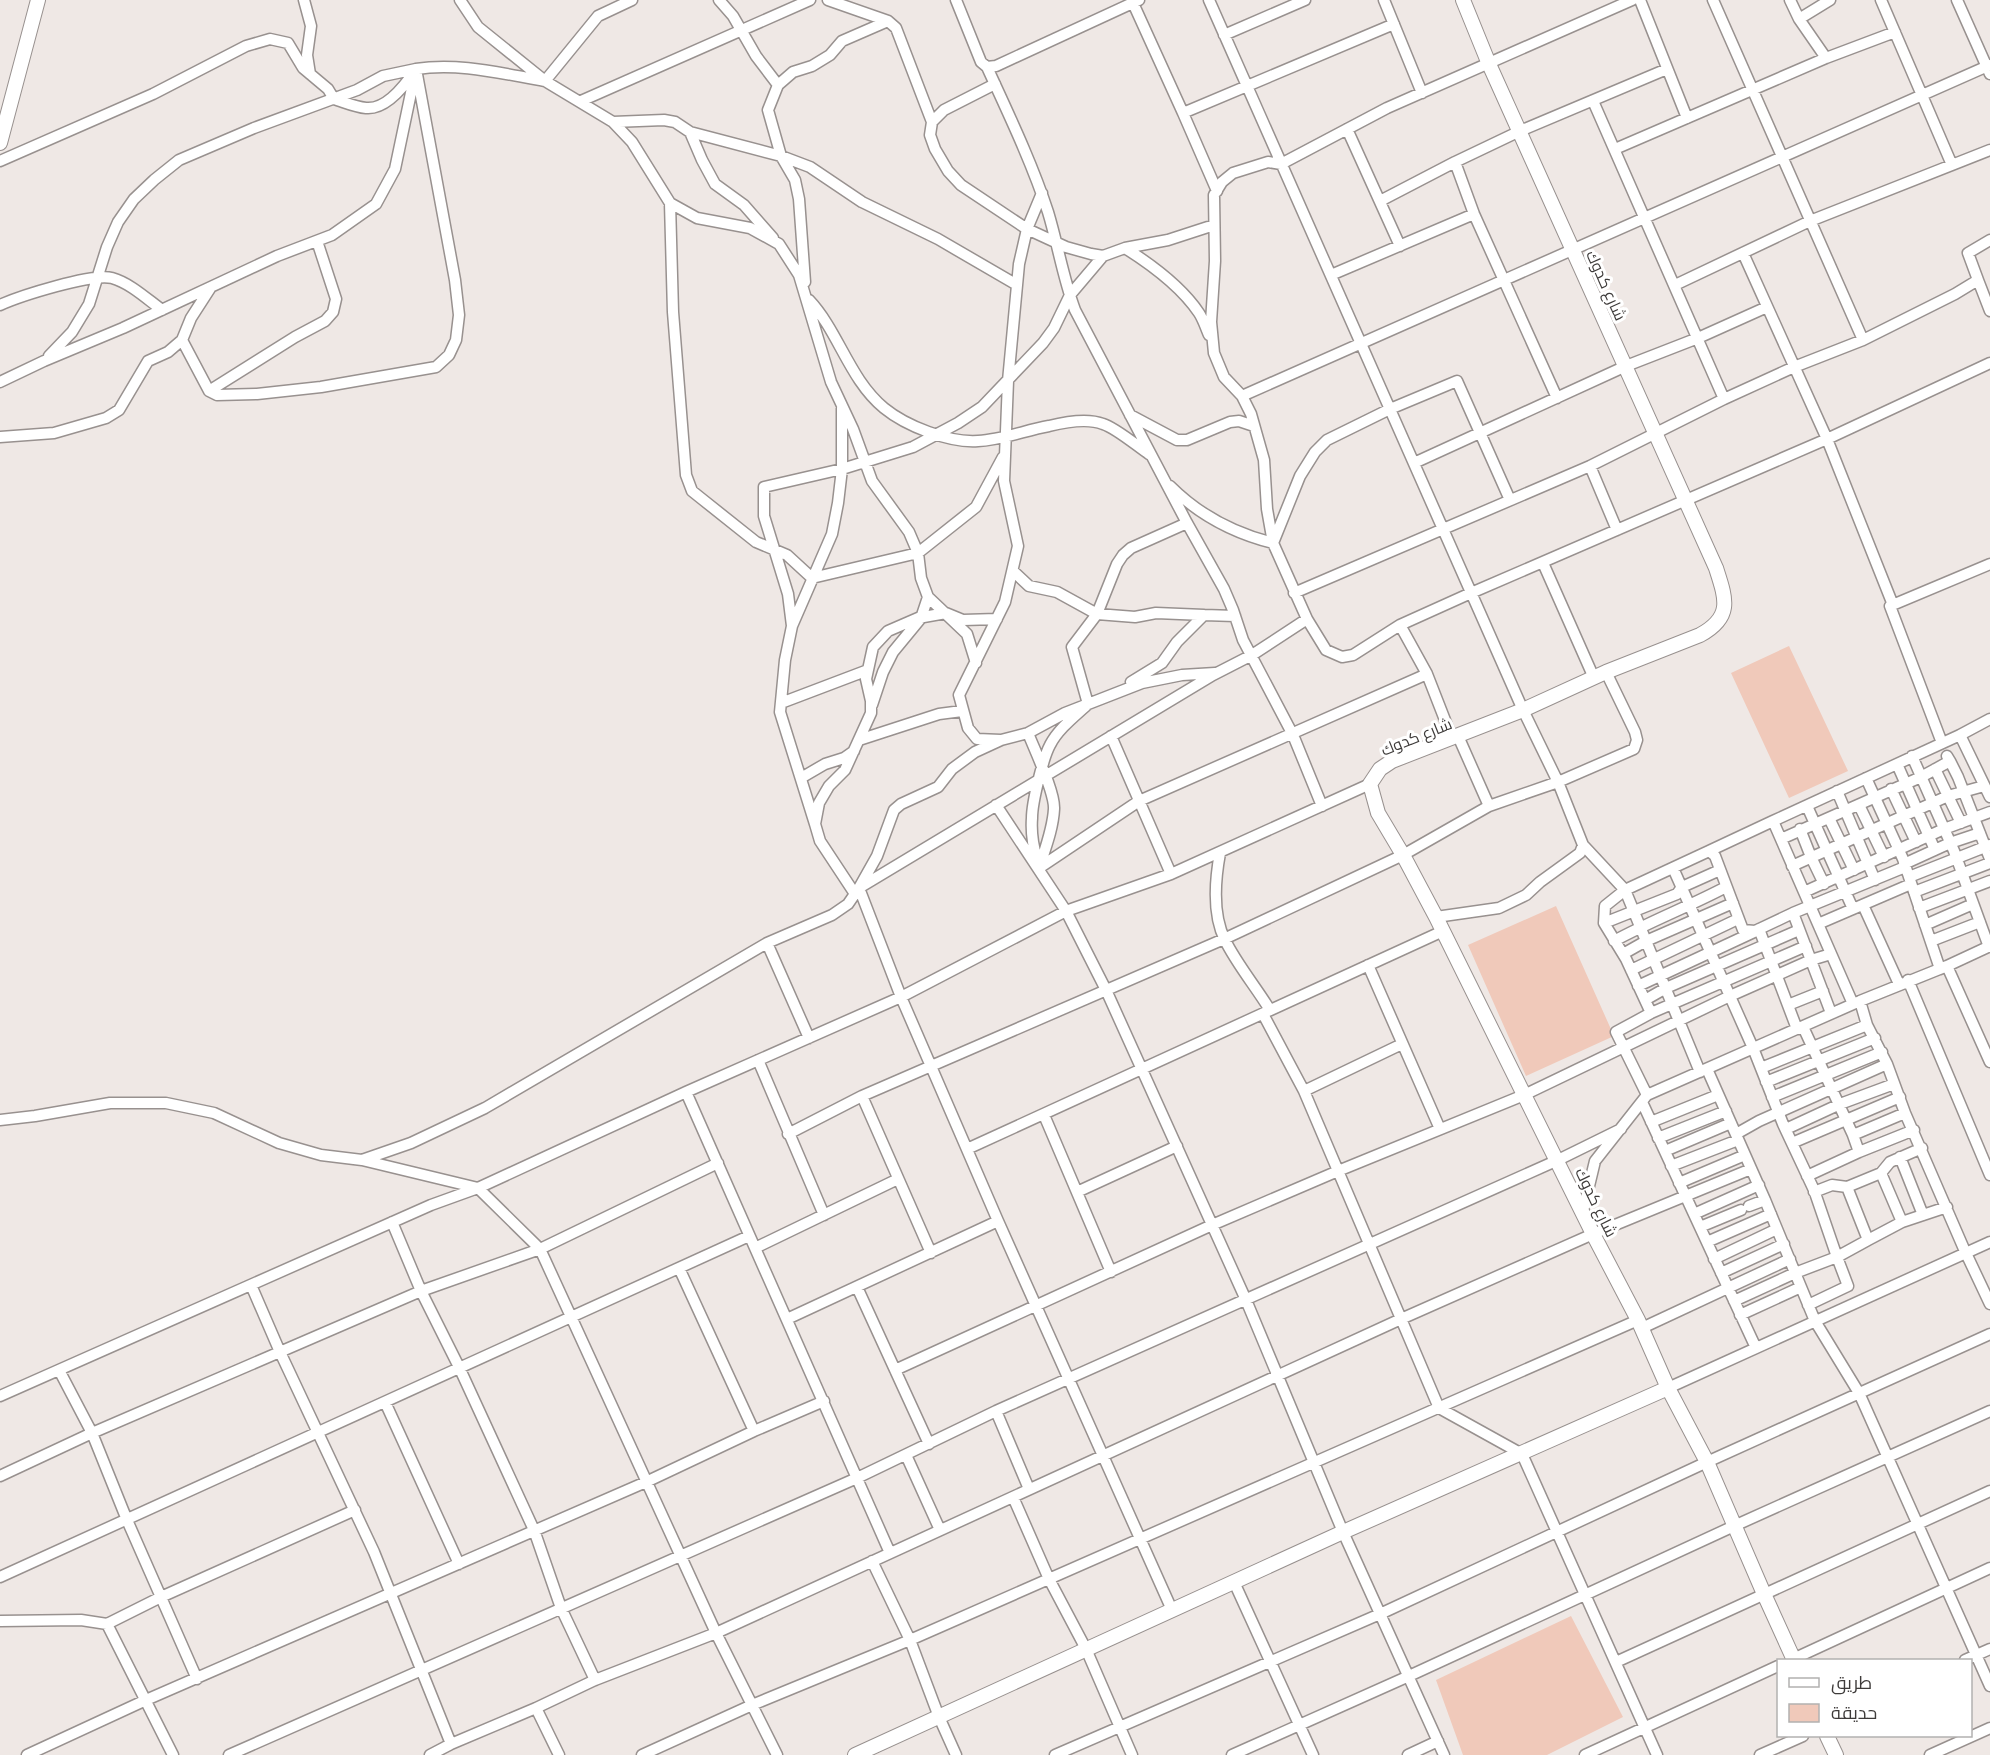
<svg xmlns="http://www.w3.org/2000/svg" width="1990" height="1755" font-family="Lato,Cairo,sans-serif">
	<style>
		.green { fill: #f0c9ba }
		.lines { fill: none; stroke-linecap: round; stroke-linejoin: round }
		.minor-casing { stroke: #98918f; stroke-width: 13 }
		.tertiary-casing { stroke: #98918f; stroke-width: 16 }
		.minor { stroke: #fff; stroke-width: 10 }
		.tertiary { stroke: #fff; stroke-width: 14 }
		.labels { text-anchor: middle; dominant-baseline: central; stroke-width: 6; stroke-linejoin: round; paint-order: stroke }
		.street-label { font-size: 16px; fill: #3e3b3a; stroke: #fff }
	</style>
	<rect width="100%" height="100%" fill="#efe8e5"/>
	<!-- green -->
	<path class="green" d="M1789,646L1848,771L1789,798L1731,673Z
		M1556,906L1614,1036L1526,1076L1468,945Z
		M1571,1616L1623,1717L1547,1755H1463L1436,1680Z"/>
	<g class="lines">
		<!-- minor casing -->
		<g class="minor-casing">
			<path id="minor" d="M304,0L311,26L307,55L310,74
				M460,0L478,27L545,81L613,122L632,142L670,203L697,218L750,228L779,244L799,275L831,382L853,429L872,481L909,532L918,553L921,578L928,597L967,634L976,663
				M719,0L733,16L756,56L778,85
				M828,0L888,21L896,28L932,122
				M956,0L981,62L987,67L996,66L1139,0
				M1209,0L1523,710L1558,782L1583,845L1580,853L1540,882L1526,895L1499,908L1436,917
				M1384,0L1422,93
				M1640,0L1687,118
				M1713,0L1863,340
				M1790,0L1799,19L1826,58
				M1881,0L1952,165
				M1957,0L1990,74
				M1133,3L1183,113
				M1799,19L1830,0
				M1224,35L1305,0
				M987,67C1009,115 1032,163 1048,212C1058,245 1063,278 1075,310L1187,523L1224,589L1233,610L1243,640L1293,735L1322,806
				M995,84L944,110L932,122L930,135L935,149L948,171L961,185L1027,229L1066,247L1091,254L1103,256L1125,248L1168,240L1208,227H1214
				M581,101L810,0
				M1593,101L1724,399
				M613,122L664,120L675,122L690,132L781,156L810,167L862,202L938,239L1017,285
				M1347,129L1400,246
				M690,132L702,160L715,184L744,205L773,238
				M1615,149L1826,58L1895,32
				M0,161L153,94L246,46L270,39L288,43L303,68L328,89L334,99C344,102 355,107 366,108C387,110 406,84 416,69C459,62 503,74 545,81L598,16L632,0
				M1455,162L1474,214L1557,398
				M1217,191L1183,113L1394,24
				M1042,193L1027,229L1019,264L1008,381L1004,481L1018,546L1005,602L959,695L968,728L977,739L1001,740L1028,733L1065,713L1142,683L1182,675L1215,673
				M1380,201L1455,162L1520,131L1667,69
				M670,203L673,312L686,475L692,491L702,499L756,542L787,555L812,578L918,553L976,507L1003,457
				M1125,248C1152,265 1181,286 1199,313C1203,319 1206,328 1209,335
				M1743,253L1827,439L1893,605
				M1331,275L1474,214
				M1978,280L1990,311
				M805,282L799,199L795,180L781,156L768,110L778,85L793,72L812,66L830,55L842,41L888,21
				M1675,285L1810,221L1990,150
				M809,300C839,332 849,379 884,408C906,426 949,443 978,441C1002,440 1026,430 1049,426C1065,422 1088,418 1103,424C1116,428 1137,446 1149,454
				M0,305C20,296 92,273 112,278C130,283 147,299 162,310
				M49,356L72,332L89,304L107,247L118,222L134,199L154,180L179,160L254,128L357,90L383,76L416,69
				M0,382L44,361L123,328L277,256L332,235L376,204L395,169L416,69L455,280L459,315L456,340L449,355L436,367L321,387L257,394L217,395L209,391L182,340
				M209,391L295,337L325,321L333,312L336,299L317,241
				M1242,396L1990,65
				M1130,415L1177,440H1187L1230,422L1239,421L1254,426
				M0,437L54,433L106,418L119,410L148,361L168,352L182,340L191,318L211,287
				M1414,463L1626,366L1698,338L1767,307
				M1590,466L1617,530
				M1170,486C1199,515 1233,533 1273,543L1300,476L1315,452L1327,440L1390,409L1457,381L1510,500
				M1543,563L1594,678
				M1013,571L1029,586L1057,592L1097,614L1135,617L1156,613L1204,615L1177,642L1162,663L1131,682
				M1294,593L1590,466L1724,399L1794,367L1863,340L1955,294L1978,280L1968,253L1990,240
				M1204,615L1235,616
				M1307,619L1273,543L1267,509L1264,460L1251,414L1242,396L1224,377L1214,353L1211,322L1215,261L1214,195L1222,182L1233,173L1268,162L1281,164L1387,108L1632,0
				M1400,625L1427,674L1452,738
				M792,626L788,594L764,516V487L842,469L913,447L958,423L982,407L1043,343L1054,328L1070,295L1103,256
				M781,703L868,670
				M872,705L883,672L893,652L921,618L928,597
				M1028,733C1035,751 1055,792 1054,809C1053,829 1045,849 1039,868
				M1960,735L1990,719
				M1111,736L1171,874
				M1458,736L1489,806
				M859,740L939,714L962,711
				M1001,740L975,752L952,769L938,787L901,804L894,810L877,856L859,888L901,997L998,1221L1172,1610
				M1942,743L1890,606L1990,564
				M1912,756L1954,851L1989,947
				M1950,761L1958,777L1990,859
				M1897,764L1935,850
				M1935,769L1961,823
				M801,778L825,764L844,758L854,751
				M1866,778L1903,859L1940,969
				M1891,789L1916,842
				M1837,791L1875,880
				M996,805L1066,911L1106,990L1246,1300L1343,1532L1444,1755
				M1859,805L1884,857
				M1807,806L1853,909
				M1829,818L1854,870
				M815,824L780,712L785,660L792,626L832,534L838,503L842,469V408
				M1800,829L1811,857L1824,884
				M1781,839L1921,777L1950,761L1947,756
				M1583,845L1625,890L1700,1072
				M1709,851L1773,821
				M1220,853C1215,880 1212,914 1225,940C1236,963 1256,987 1270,1010L1263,1014L1304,1091L1439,1408L1522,1454L1657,1755
				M1037,859C1033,846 1031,831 1032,818C1032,802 1043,758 1050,745C1058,729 1075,716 1088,704L1072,647L1097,614L1117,564L1123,555L1131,548L1187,523
				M1904,864L1950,843L1980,833
				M1792,866L1948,796L1984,786
				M1039,868L1139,801L1427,674
				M1673,868L1753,1048L1783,1124L1814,1190L1837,1257L1868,1240
				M1909,877L1990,845
				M1804,892L1944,829L1990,812
				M1914,892L1990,863
				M855,894L820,841L815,824L819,803L829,786L845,770L871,713V701L866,679L873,647L888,631L918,618L946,613L963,620L997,619
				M1863,905L1899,984
				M1919,908L1990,881
				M1793,913L1905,867
				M1604,923L1677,894L1682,887L1720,870
				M1818,924L1911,884
				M1925,925L1973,904
				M1759,929L1797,1029H1804L1853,1135
				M1614,941C1651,921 1690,906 1726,887
				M1931,941L1980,922
				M767,943L809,1038
				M1623,954L1646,941L1733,903
				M1368,965L1440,1129
				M1947,966L1990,1062
				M1631,970L1738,919
				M1908,980L1990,1175
				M1638,986L1754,932
				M1645,1000L1666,988L1799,930
				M1860,1001L1867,1025L1887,1064L1905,1113L1964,1249L1990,1304
				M1853,1004L1773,821L1960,735L1990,797
				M1788,1005L1823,991
				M1651,1013L1806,946
				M758,1060L824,1215
				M1761,1068L1867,1025
				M1707,1069L1765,1200L1815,1321L1859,1393L1990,1686
				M1766,1082L1875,1038
				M1304,1091L1402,1044
				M686,1092L890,1553
				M1647,1095L1616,1032L1651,1013L1626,959L1604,923L1605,906L1625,890L1709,851L1715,856L1743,930L1755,931L1793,913L1831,1013
				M862,1096L931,1253
				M1772,1097L1882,1052
				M1642,1102L1756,1348
				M1044,1115L1111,1272
				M0,1120L35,1116L110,1103H166L214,1113L279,1143L321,1155L362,1160L478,1188L540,1249L716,1633L777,1755
				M1651,1122L1718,1095
				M1786,1129L1840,1104L1894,1084
				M788,1134L862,1096L1224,939L1403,855L1489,806L1558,782L1634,749L1637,740L1635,732L1606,672
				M1736,1134L1759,1121L1887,1064
				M1658,1138L1726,1111
				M1792,1143L1900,1097
				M967,1149L1443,931
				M1665,1151L1731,1123
				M1859,1152L1914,1130
				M1900,1157L1923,1215
				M362,1160L411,1143L485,1108L767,943L832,915L848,904L859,888L1213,675L1252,655L1307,619L1326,650L1342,657L1353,655L1400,625L1471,593L1827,439L1990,363
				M1671,1166L1738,1140
				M1881,1173L1890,1162L1922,1148
				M1807,1176L1859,1152L1853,1135L1905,1113
				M1679,1183L1745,1155
				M1077,1192L1177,1146
				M1814,1192L1832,1185L1847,1187
				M1749,1206L1765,1200
				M1583,1211L1595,1161L1647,1095L1860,1001L1947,966L1990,946
				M1694,1214L1759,1185
				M392,1222L421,1291L459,1367L534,1530L561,1608L595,1680
				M1902,1222L1881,1173L1847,1187L1868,1240L1902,1222L1947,1207
				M1700,1227L1741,1210
				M1707,1242L1771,1214
				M755,1248L898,1179
				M1714,1259L1777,1229
				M679,1268L754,1431
				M1721,1273L1784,1244
				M251,1285L280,1352L374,1552L451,1744
				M857,1287L929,1444
				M1734,1301L1795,1273L1837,1257L1848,1286L1808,1305
				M1740,1315L1801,1287
				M787,1319L998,1221
				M1642,1328L1790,1259
				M59,1370L92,1433L127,1520L197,1679
				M895,1370L1212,1225L1338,1171L1524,1095L1730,996L1811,960L1831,954
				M1668,1388L1990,1242
				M0,1396L431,1205L478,1188L686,1092L901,997L1066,911L1171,874L1370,784
				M385,1402L459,1564
				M996,1411L1029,1489
				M906,1455L940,1530
				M0,1476L92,1433L421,1291L540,1249L718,1163
				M1013,1497L1049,1579L1086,1649L1132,1755
				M872,1561L910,1640L939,1717L956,1755
				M0,1577L749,1236
				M1234,1582L1313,1755
				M0,1621L81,1620L107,1624L161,1597L355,1510
				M107,1624L173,1755
				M1791,1660L1990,1568
				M1965,1660L1990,1649
				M1616,1662L1990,1491
				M536,1708L559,1755
				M27,1755L146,1700L646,1482L754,1431L824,1401
				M229,1755L857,1478L996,1411L1558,1160L1621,1129
				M430,1755L451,1744L536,1708L595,1680L716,1633L1401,1319L1593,1234L1751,1169
				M642,1755L752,1705L910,1640L1638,1320
				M1055,1755L1380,1614L1707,1462L1990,1334
				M1232,1755L1409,1676L1734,1526L1990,1411
				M1408,1755L1438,1741
				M1585,1755L1778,1666
				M1760,1755L1803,1736
				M1930,1755L1990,1728"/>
		</g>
		<!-- tertiary casing -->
		<g class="tertiary-casing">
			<path id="tertiary" d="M1463,0L1489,64L1716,568C1726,599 1733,617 1700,635L1606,672L1523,710L1392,761L1380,769L1370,784L1378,813L1403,855L1436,917L1593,1234L1638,1320L1668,1388L1707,1462L1764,1594L1794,1660
				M0,143L38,0
				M1827,1736L1836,1755
				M855,1755L1343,1532L1668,1388"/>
		</g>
		<!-- minor -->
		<use href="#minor" class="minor"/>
		<!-- tertiary -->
		<use href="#tertiary" class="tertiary"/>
	</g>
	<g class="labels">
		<!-- street labels -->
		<g class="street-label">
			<text transform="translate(1607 285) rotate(66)">شارع كدوك</text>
			<text transform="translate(1416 736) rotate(-22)">شارع كدوك</text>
			<text transform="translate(1597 1202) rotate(64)">شارع كدوك</text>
		</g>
	</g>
	<!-- legend -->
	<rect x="1777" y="1659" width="195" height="78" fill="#ffffff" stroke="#b2b1b0" stroke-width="1.5"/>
	<rect x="1789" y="1678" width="30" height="9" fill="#ffffff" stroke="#b2b1b0" stroke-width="1.5"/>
	<text x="1831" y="1689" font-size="18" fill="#3e3b3a">طريق</text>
	<rect x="1789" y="1704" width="30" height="18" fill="#f0c9ba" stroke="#b2b1b0" stroke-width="1.5"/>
	<text x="1831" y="1719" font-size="18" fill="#3e3b3a">حديقة</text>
</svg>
